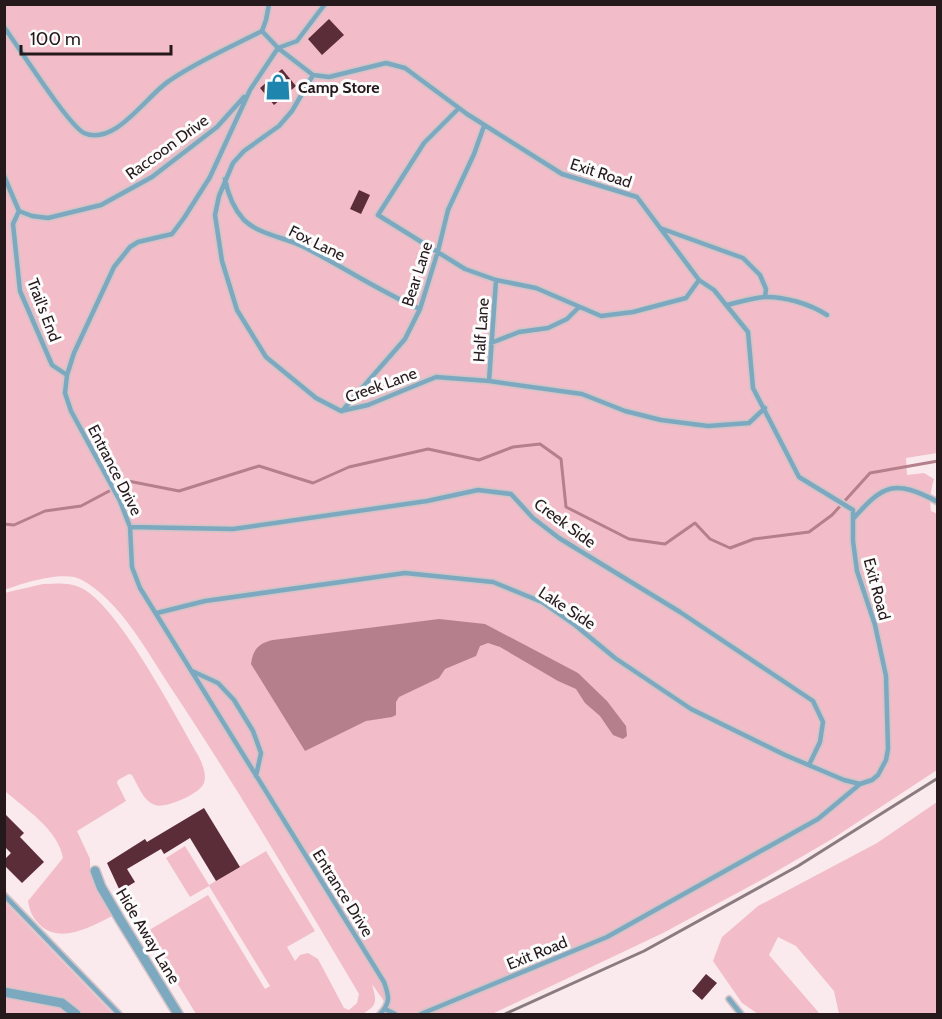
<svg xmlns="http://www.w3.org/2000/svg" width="942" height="1019" font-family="Cabin,sans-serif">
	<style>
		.green { fill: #f2bdc8 }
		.water { fill: #b57f8b }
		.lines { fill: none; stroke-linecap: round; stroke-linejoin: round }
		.stream { stroke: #b57f8b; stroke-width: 3 }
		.building { fill: #5b2d39 }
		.lane-casing { stroke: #d4c4c7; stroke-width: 8 }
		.street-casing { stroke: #d4c4c7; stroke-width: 12 }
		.lane { stroke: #7da9c0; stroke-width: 4.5 }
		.street { stroke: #7da9c0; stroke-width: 9 }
		.rail { stroke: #8a7b7e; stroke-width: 3 }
		.labels { text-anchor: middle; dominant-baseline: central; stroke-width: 6; stroke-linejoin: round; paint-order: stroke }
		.poi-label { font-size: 16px; font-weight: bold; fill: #26191c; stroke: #fcfcfc; text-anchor: start }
		.street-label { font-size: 16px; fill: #26191c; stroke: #fcfcfc }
	</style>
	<rect width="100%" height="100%" fill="#faeaed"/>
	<!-- green -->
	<path class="green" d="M5,5H937V453L906,458L907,475L924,473L934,479C931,490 929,499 931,511L938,514L937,770L832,839L765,878L663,933L492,1014H393L372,984C376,1000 379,1005 362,1014H196L146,932L208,895L265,989L270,986L209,886L190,897L166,858L185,846L209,885L266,851L315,931L287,947L295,961L300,955L308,953L318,959L344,1008L349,1010L357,1003L359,994C299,893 240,792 175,694C150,657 121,600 80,579C62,571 23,583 5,590Z
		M43,584C55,584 68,582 79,587C116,601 176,717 198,755C202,763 207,774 204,783C200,794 165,809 155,805C143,801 138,785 132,775L129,774L118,780L117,783L126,801L77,831L90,859V872L93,882L112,913V916C89,928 58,945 38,923C31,915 30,911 28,901L63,858C58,829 25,809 5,791L4,593Z
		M937,802V1014H839L834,991L796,946L778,937L769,955L820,1014H758L742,1003L713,961L722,937L758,906L877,843Z
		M5,902L113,1014H5Z"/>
	<!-- water -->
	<path class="water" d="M439,619L485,624L578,673L607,701L626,726L627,736L623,739L613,735L600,716L585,703L576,689L558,681L500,647L488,643L480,646L476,656L445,669L439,678L399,697L396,702V715L392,717L366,721L305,751L251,664C253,649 259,643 273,640Z"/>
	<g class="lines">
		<!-- stream -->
		<path class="stream" d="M4,524L14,525L45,511L81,506L128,481L179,491L259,466L313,483L349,467L428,449L479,460L513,447L540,444L561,459L566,507L629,539L665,544L695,523L710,539L730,548L754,539L809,532L832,515L870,473L938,461"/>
	</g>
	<!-- building -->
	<path class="building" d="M329,19L344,35L322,55L308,39Z
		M282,69L296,86L274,105L260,88Z
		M359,190L370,195L361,214L350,209Z
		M204,808L240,867L216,881L190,838L164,854L161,849L127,869L135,882L120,891L107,863L145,839L147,842Z
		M4,813L24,833L20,837L44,862L22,883L4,865V860L11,853L4,846Z
		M706,974L717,983L702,1000L692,991Z"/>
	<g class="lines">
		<!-- lane casing -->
		<g class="lane-casing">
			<path id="lane" d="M4,27C18,46 68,125 84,133C115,147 147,95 169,81C198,61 231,47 262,31L278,48L313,75L329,77L386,63L405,68L467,114L562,174L637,197L699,280L714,290L748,332L753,388L799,477L853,510V541L857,571L875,625L886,676L888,749L886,760L878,775L872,780L860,784L818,819L607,937L421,1014
				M262,31L266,20L269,4
				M278,48L250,90L210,177L184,218L172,234L138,242L130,247L114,267L74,353L67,375L65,393L71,411L120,501L130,527L132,567L140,588L384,982C389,996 391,1003 380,1014
				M278,48L297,41L325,4
				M313,75L292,111L279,126L244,151L233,163L219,196L215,215L222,261L237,310L266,357L316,398L341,411L368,405L436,377L489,381L582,394L625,411L661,420L708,426L749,423L765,408
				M459,108L424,143L378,215L465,269L496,280L536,288L601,316L633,312L686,298L699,280
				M4,176L19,211L32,216L48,218L101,205L152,177L217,127L244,97
				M225,179C228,195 233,208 244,220C260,235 284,237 302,246C342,266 379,291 420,309
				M19,211L13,224L20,291L52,365L67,375
				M660,228L743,258L760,275L766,289L765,297
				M727,305C739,302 752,298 764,297C784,296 810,304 827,315
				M491,343L519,332L548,328L567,319L579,307
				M489,381L496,280
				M342,411L405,339L420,309L438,251L448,210L474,154L484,126
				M853,519C884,484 894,479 938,502
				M130,527L233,529L427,501L478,490L511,494L533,518L559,538L680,612L813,701L823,722L820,742L809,765
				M157,613L205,601L405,573L493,582L542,602L575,625L615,658L691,709L785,755L844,780L860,784
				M192,671L218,683L234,700L253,731L261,753L256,776
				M4,895L119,1014
				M729,999L741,1014
				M385,1009L395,1014"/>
		</g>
		<!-- street casing -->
		<g class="street-casing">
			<path id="street" d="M95,871L101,887L121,921L178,1014
				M4,992L62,1003L76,1014"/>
		</g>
		<!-- lane -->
		<use href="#lane" class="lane"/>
		<!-- street -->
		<use href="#street" class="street"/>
		<!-- rail -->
		<path class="rail" d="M505,1014L644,951L798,866L938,778"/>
	</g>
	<!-- icons -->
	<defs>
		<g id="shop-bare" transform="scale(2.07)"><path d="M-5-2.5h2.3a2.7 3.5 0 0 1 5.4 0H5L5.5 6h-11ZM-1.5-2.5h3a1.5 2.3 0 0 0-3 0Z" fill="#1e85ae" stroke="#fcfcfc" stroke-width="2.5" paint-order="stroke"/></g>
	</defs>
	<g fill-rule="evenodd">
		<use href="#shop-bare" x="278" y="87"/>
	</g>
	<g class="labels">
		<!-- poi labels -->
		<g class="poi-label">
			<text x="298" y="87">Camp Store</text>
		</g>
		<!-- street labels -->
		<g class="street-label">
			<text transform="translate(167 147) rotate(-36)">Raccoon Drive</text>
			<text transform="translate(601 173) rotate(18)">Exit Road</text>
			<text transform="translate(317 243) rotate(26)">Fox Lane</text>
			<text transform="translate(417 274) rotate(-72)">Bear Lane</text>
			<text transform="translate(44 310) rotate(69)">Trail's End</text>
			<text transform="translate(481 330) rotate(-86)">Half Lane</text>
			<text transform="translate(381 385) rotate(-20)">Creek Lane</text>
			<text transform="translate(115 470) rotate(63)">Entrance Drive</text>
			<text transform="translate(565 523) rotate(36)">Creek Side</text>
			<text transform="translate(877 589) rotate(75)">Exit Road</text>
			<text transform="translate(567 608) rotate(33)">Lake Side</text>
			<text transform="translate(343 893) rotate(58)">Entrance Drive</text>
			<text transform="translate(148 936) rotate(59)">Hide Away Lane</text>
			<text transform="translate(537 953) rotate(-22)">Exit Road</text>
		</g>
	</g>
	<!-- border -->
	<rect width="942" height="1019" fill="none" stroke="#26191c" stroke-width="12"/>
	<!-- scale -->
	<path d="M21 45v9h150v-9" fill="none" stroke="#26191c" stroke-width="3"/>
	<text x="30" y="45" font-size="18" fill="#26191c" stroke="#fcfcfc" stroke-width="4.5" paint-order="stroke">100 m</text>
</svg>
